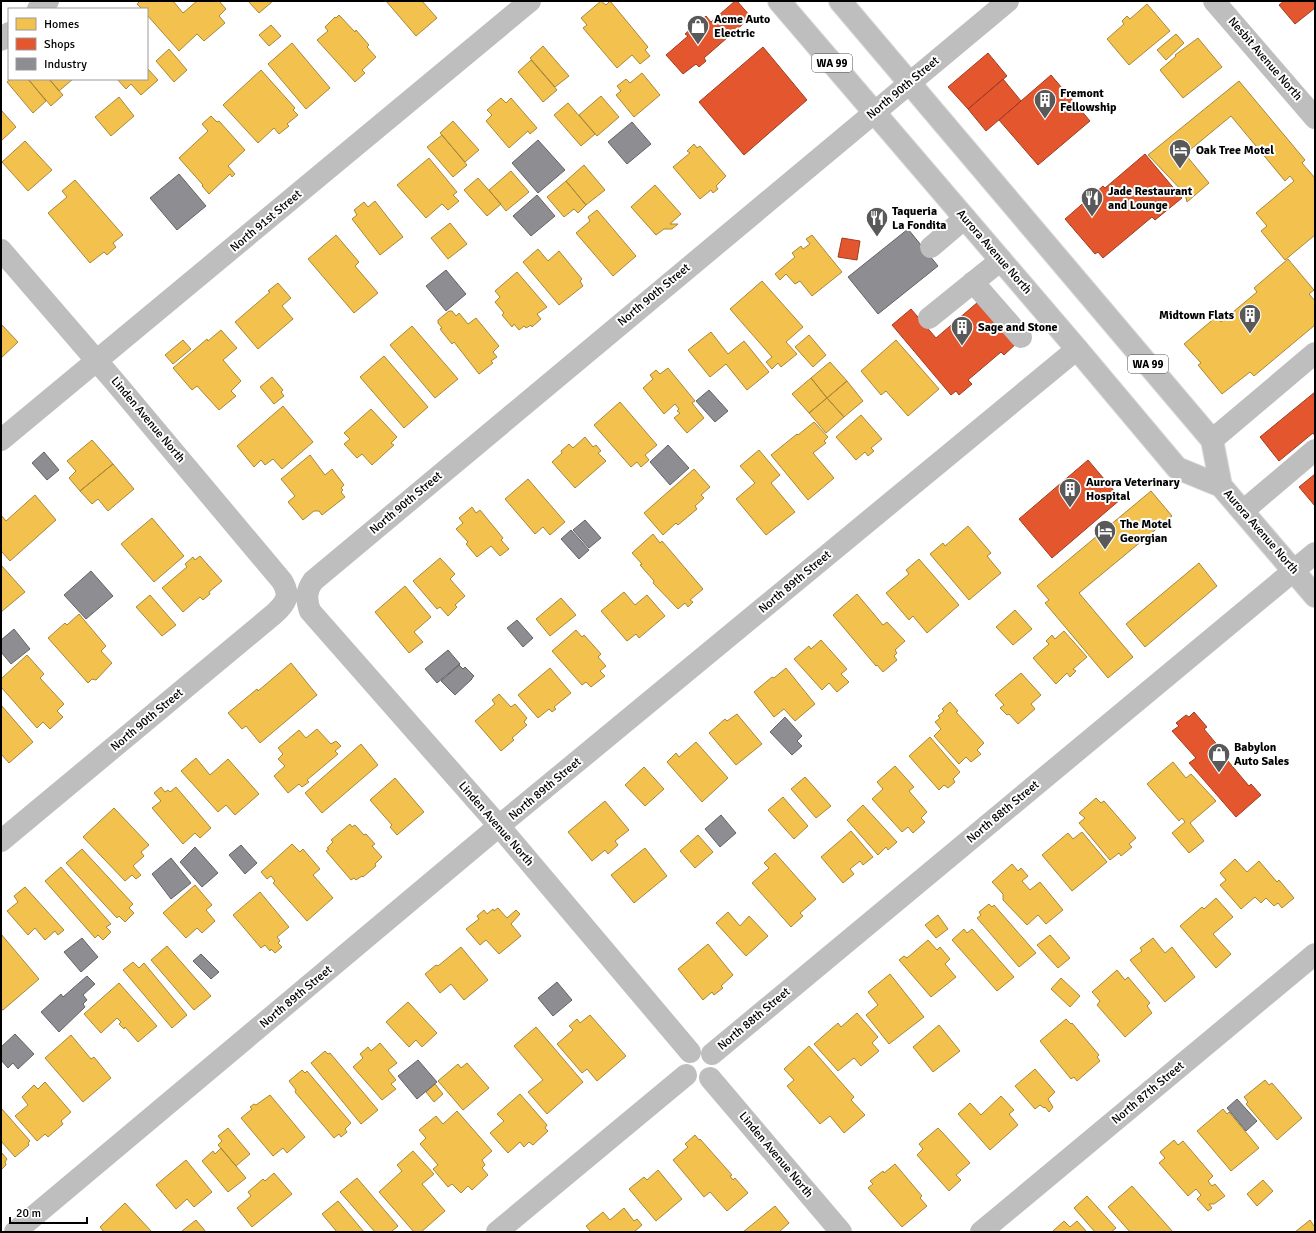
<svg xmlns="http://www.w3.org/2000/svg" width="1316" height="1233" font-family="Signika,sans-serif">
	<style>
		.homes { fill: #f2c14e; stroke: #a98737 }
		.shops { fill: #e4572e; stroke: #a03d20 }
		.industry { fill: #8d8d92; stroke: #636366 }
		.lines { fill: none; stroke-linecap: round; stroke-linejoin: round }
		.highway-casing { stroke: #dbdbdb; stroke-width: 24 }
		.minor { stroke: #bebebe; stroke-width: 22 }
		.highway { stroke: #bebebe; stroke-width: 22 }
		.labels { text-anchor: middle; dominant-baseline: central; stroke-width: 4; stroke-linejoin: round; paint-order: stroke }
		.shield { fill: #fff; stroke: #4c4c4c; stroke-width: 1 }
		.shield-label { font-size: 11px; font-weight: bold; fill: #000 }
		.poi-label { font-size: 12px; font-weight: bold; fill: #000; stroke: #fff; text-anchor: start }
		.street-label { font-size: 12px; fill: #000; stroke: #fff }
	</style>
	<rect width="100%" height="100%" fill="#fff"/>
	<!-- homes -->
	<path class="homes" d="M140,1H173L183,13L197,1H219L226,9L219,16L225,23L204,41L197,34L179,51L147,15V9H142L137,4Z
		M248,1H273L259,13Z
		M386,1H422L437,18L416,36Z
		M601,1L606,5L610,1L648,47L645,50L650,56L640,64L632,55L617,68L583,28L587,25L581,18Z
		M1147,4L1170,31L1129,65L1107,39L1124,24L1122,21L1127,16L1130,19Z
		M339,15L355,32L356,30L369,45L367,47L376,57L362,70L365,73L355,82L317,40L328,31L325,27L335,17L336,18Z
		M271,25L281,36L269,46L259,35Z
		M1176,34L1184,43L1166,60L1157,50Z
		M1198,38L1222,67L1183,98L1160,70L1176,56L1175,55Z
		M292,43L330,88L306,109L268,64Z
		M543,46L569,76L555,87L530,58Z
		M169,49L187,70L174,82L156,61Z
		M531,60L557,90L543,102L518,72Z
		M147,68L158,80L141,95L131,84L126,89L117,79H147Z
		M261,70L295,108L293,110L298,115L287,124L289,126L279,134L274,128L258,143L223,105Z
		M642,73L660,95L634,117L616,95L621,91L617,86L626,79L630,83Z
		M11,79H28L46,101L33,113L7,82Z
		M28,79H49L63,95L51,106Z
		M49,79H73L59,91Z
		M1239,81L1305,160L1302,163L1315,178V235L1285,260L1261,231L1267,226L1256,213L1294,181L1290,176L1285,181L1231,116L1185,154L1209,183L1187,202L1185,194L1148,155Z
		M601,96L619,117L597,136L579,115Z
		M119,97L134,116L111,136L95,117Z
		M501,98L506,103L511,98L537,128L530,134L528,131L509,148L486,121L492,115L487,110Z
		M568,103L595,134L581,146L554,115Z
		M1,110L16,127L1,141Z
		M211,116L217,122L219,121L245,150L228,166L235,174L232,177L230,174L209,194L202,186L203,185L179,158L208,131L202,124Z
		M453,121L479,150L465,162L440,133Z
		M442,135L467,165L453,177L427,147Z
		M25,141L52,170L28,191L2,162Z
		M694,144L697,148L700,146L726,176L716,186L718,189L713,193L711,190L700,199L673,167L690,153L687,151Z
		M429,158L457,192L453,195L459,201L448,210L442,204L426,218L397,185Z
		M584,165L605,190L586,205L566,181Z
		M511,171L529,192L506,211L489,190Z
		M478,178L501,204L487,216L464,190Z
		M75,180L123,235L113,243L116,247L107,255L104,252L90,263L48,213L67,197L62,191Z
		M566,181L586,205L578,213L574,209L564,217L547,197Z
		M655,185L681,214L670,224H678L672,229H664L656,235L631,207Z
		M375,201L403,237L380,255L352,219L357,215L354,210L364,202L368,207Z
		M597,210L636,256L613,276L576,233L590,221L588,217Z
		M450,223L467,244L448,259L431,238Z
		M336,235L359,262L355,266L378,293L354,313L308,259Z
		M812,235L842,272L812,296L800,281L795,284L786,274L780,280L775,274L795,257L792,253L801,246L803,249L810,244L806,239Z
		M538,249L548,261L559,251L582,279L580,281L583,286L559,305L523,262Z
		M1288,259L1314,290L1309,294L1315,301V325L1254,376L1250,372L1222,394L1198,365L1201,363L1184,344L1216,317L1221,322L1257,292L1254,288Z
		M517,272L547,307L537,314L541,319L532,327L531,325L526,328L524,326L519,330L514,324L512,327L502,315L504,313L495,302L500,297L495,291Z
		M762,281L803,327L786,342L797,354L781,367L778,363L772,369L766,362L772,357L730,309Z
		M278,283L291,298L282,306L293,319L258,349L235,322L270,292L268,291Z
		M449,311H452L456,316L459,313L468,324L476,318L499,346L493,352L497,357L491,361L493,363L479,374L454,342L452,344L440,329L442,328L438,323V320Z
		M1,324L18,342L1,358Z
		M412,326L458,379L435,398L390,345Z
		M221,330L237,348L223,360L241,381L231,391L236,396L219,410L197,386L192,390L173,368L207,339L208,341Z
		M711,332L728,354L744,341L769,372L747,390L726,364L710,377L688,350Z
		M809,335L826,355L813,367L795,347Z
		M183,340L191,349L173,364L165,355Z
		M896,340L939,389L908,416L886,391L881,395L861,371Z
		M384,356L428,407L404,428L360,377Z
		M830,362L847,381L827,398L811,378Z
		M668,368L695,401L692,403L704,418L687,433L674,418L680,413L677,411L679,409L675,404L664,414L643,388L653,379L650,375L656,370L660,374Z
		M272,377L283,390L281,392L284,396L274,404L260,387Z
		M811,378L827,398L809,413L792,394Z
		M847,381L863,401L844,417L827,398Z
		M827,398L844,417L826,433L809,413Z
		M620,402L657,445L645,455L649,460L641,467L637,462L631,467L594,425Z
		M283,406L313,442L282,469L273,459L265,465L261,460L254,467L237,446Z
		M371,409L397,437L391,443L394,445L372,465L362,454L357,458L344,444L350,439L344,433Z
		M861,415L882,439L871,448L874,451L868,456L865,452L856,460L836,437Z
		M814,422L828,437L824,441L826,443L813,453L834,478L808,500L771,455L797,434L798,435Z
		M585,437L593,447L596,445L601,451L598,453L606,461L575,488L552,462L562,453L561,451L569,444L573,448Z
		M92,440L113,464L80,491L69,478L76,471L67,461Z
		M759,450L780,475L771,483L795,512L766,535L736,499L755,483L740,466Z
		M310,455L325,475L332,469L344,485L341,488L343,490L341,492L345,497L322,515L319,511H314L303,520L288,502L295,496L281,479Z
		M113,464L134,489L108,511L98,499L92,504L80,491Z
		M694,469L710,487L701,495L704,498L695,506L697,509L678,525L676,523L663,535L644,513Z
		M528,479L565,522L550,535L543,527L535,534L505,499Z
		M1151,491L1172,516L1079,593L1133,657L1108,678L1045,603L1049,600L1037,586Z
		M35,495L56,520L10,561L1,551V515L6,521Z
		M472,507L476,513L480,510L503,538L501,540L509,549L500,556L491,546L477,557L466,544L468,542L456,529L463,523L459,518Z
		M152,518L184,556L154,582L121,544Z
		M968,526L991,553L987,556L1001,573L969,600L930,554L943,543L945,546Z
		M653,534L660,543L662,541L703,589L690,600L693,602L688,607L685,603L678,609L653,583L654,581L640,565L642,564L632,553Z
		M200,556L222,581L209,592L210,594L203,600L200,597L183,612L162,588L187,567L185,564L193,557L195,560Z
		M440,558L455,574L450,579L465,596L455,605L457,607L448,616L440,607L437,609L413,581Z
		M919,559L959,605L927,633L913,616L909,620L886,593L909,574L906,570Z
		M1199,563L1217,586L1145,647L1126,624Z
		M1,565L25,592L1,612Z
		M405,586L431,617L414,632L423,642L409,653L375,612Z
		M624,592L635,605L647,595L665,616L639,638L636,634L627,641L601,611Z
		M857,594L883,625L887,622L905,641L895,650L897,653L894,656L897,660L883,672L877,665L876,666L833,615Z
		M150,595L176,625L162,636L136,607Z
		M561,598L576,615L550,636L536,619Z
		M1015,610L1032,629L1013,645L996,627Z
		M79,614L106,646L101,651L112,663L96,680L92,679L88,683L48,638L65,623L67,625Z
		M576,630L582,637L584,635L601,654L598,657L606,666L600,671L605,676L591,687L586,682L582,685L552,651Z
		M1064,631L1087,657L1073,669L1076,671L1070,677L1067,673L1056,684L1033,658L1049,644L1046,641L1052,635L1055,639Z
		M821,640L847,669L841,674L849,682L837,692L829,683L822,690L794,659L809,646L811,649Z
		M27,655L44,674L40,678L64,704L57,711L63,717L50,729L43,722L37,728L1,687V679Z
		M291,663L317,695L260,743L246,726L242,729L228,713L257,689L258,691Z
		M550,668L571,693L554,707L556,709L552,712L549,709L538,718L518,695Z
		M786,668L815,704L795,721L784,709L774,717L754,692L772,677L774,678Z
		M1021,673L1041,695L1031,704L1035,709L1018,724L1009,714L1007,715L1000,708L1004,705L995,695Z
		M499,694L511,707L515,704L527,718L524,722L527,725L512,738L514,740L501,751L475,721L495,704L492,700Z
		M950,702L958,711L956,712L984,743L977,750L981,754L971,762L966,757L959,764L934,736L941,729L935,722L940,718L938,716L944,711L942,709Z
		M1,705L33,742L9,763L1,754Z
		M737,714L762,744L736,765L709,733L725,719L727,721Z
		M317,729L331,744L336,741L341,746L335,751L338,754L307,780L309,782L302,787L299,784L288,793L274,776L285,766L278,759L283,754L278,748L299,730L306,738Z
		M930,737L960,772L953,779L955,782L948,788L944,785L939,790L909,756Z
		M696,742L728,778L702,802L667,762L676,753L679,757Z
		M361,744L378,765L322,813L305,793Z
		M196,758L210,775L228,759L259,794L235,815L226,805L218,812L181,771Z
		M1173,762L1186,778L1191,774L1216,801L1190,823L1204,841L1189,853L1172,833L1185,822L1182,818L1179,821L1147,784Z
		M895,766L914,787L909,791L927,812L921,818L925,822L913,833L908,827L902,832L872,799L883,789L877,782Z
		M644,767L664,789L645,806L625,785Z
		M805,777L831,806L816,818L791,789Z
		M395,778L424,812L397,835L390,827L392,825L370,800Z
		M161,787L165,792L168,790L170,792L176,787L211,828L200,838L195,833L183,844L152,808L161,801L154,793Z
		M783,797L808,826L794,839L768,810Z
		M1096,798L1101,803L1104,801L1136,838L1129,844L1132,847L1121,856L1119,853L1110,860L1079,823L1085,818L1079,813Z
		M605,801L629,830L615,841L618,845L608,854L605,850L592,861L568,832Z
		M863,805L897,842L888,850L886,847L878,855L847,820Z
		M114,808L149,845L141,852L144,856L133,866L141,875L136,879L132,875L125,881L83,837Z
		M350,824L352,827L355,825L364,835L366,834L375,844L372,846L382,857L375,864L376,866L363,877L362,876L356,880L354,878L351,880L326,851L329,849L327,848L333,842L331,840Z
		M851,831L873,857L863,865L860,861L850,869L854,874L843,883L821,857Z
		M1082,832L1107,862L1072,891L1042,855L1068,833L1073,839Z
		M698,835L713,852L695,868L680,851Z
		M292,844L300,852L303,849L320,869L313,875L333,898L307,921L273,883L275,881L271,876L267,879L261,872Z
		M645,848L667,876L634,903L611,875Z
		M82,849L133,904L129,908L134,913L125,922L119,916L117,918L66,863Z
		M775,853L816,899L800,913L803,916L791,927L752,883L769,868L764,863Z
		M1235,859L1247,872L1259,861L1277,882L1279,880L1294,898L1282,908L1278,903L1274,906L1266,898L1261,903L1255,897L1241,909L1220,885L1226,880L1220,873Z
		M1012,864L1018,871L1021,868L1028,876L1022,881L1030,890L1040,882L1063,910L1046,924L1038,915L1027,925L1003,900V894L992,882Z
		M61,867L111,924L106,927L111,932L103,940L98,935L95,938L45,881Z
		M195,885L212,905L206,910L215,921L202,933L197,928L186,938L163,913Z
		M25,887L64,930L58,935L55,931L45,940L35,928L28,935L7,911L18,902L14,896Z
		M260,892L289,927L277,937L280,941L278,943L282,947L275,953L271,949L270,951L265,945L261,948L233,915Z
		M1216,898L1233,917L1213,934L1231,954L1216,968L1180,926L1202,907L1204,909Z
		M989,904L992,907L994,905L1036,953L1019,967L977,918L981,915L979,912Z
		M498,908L507,918L516,910L520,914L511,924L521,936L499,954L486,940L480,945L466,929L479,919L477,916L484,910L487,914L493,909L494,911Z
		M728,912L740,926L749,916L768,936L746,956L716,923Z
		M938,915L948,929L936,938L925,925Z
		M964,929L967,933L972,929L1014,977L997,991L952,940Z
		M1,934L39,979L3,1010L1,1009Z
		M1050,935L1070,958L1058,968L1037,945Z
		M1153,938L1165,953L1172,947L1195,977L1165,1002L1130,960L1142,951L1140,948Z
		M928,940L937,950L940,947L950,959L945,964L956,977L931,997L899,960L904,956L907,958Z
		M708,944L733,975L721,986L723,988L714,995L712,992L703,1000L678,969Z
		M167,946L211,996L194,1010L151,960Z
		M461,947L488,980L464,1000L451,984L440,993L425,974L436,965L438,966Z
		M133,962L139,968L144,963L187,1015L172,1028L123,970Z
		M1117,970L1125,980L1128,977L1150,1003L1147,1006L1152,1013L1125,1037L1097,1005L1100,1001L1092,992Z
		M890,974L924,1017L889,1044L866,1015L878,1005L868,992Z
		M1061,978L1080,996L1070,1007L1051,989Z
		M119,983L157,1026L138,1042L125,1027L124,1029L119,1024L121,1022L117,1018L101,1033L84,1014Z
		M408,1002L437,1033L422,1047L416,1040L409,1047L386,1022Z
		M857,1013L878,1037L872,1043L879,1051L861,1066L854,1058L838,1071L814,1044L838,1023L841,1027Z
		M590,1015L626,1056L597,1081L587,1069L582,1073L557,1044L573,1030L569,1026L577,1019L580,1023Z
		M1066,1019L1071,1024L1072,1023L1099,1055L1097,1057L1100,1061L1077,1081L1074,1077L1071,1079L1040,1041Z
		M939,1025L960,1051L933,1072L913,1047Z
		M536,1027L583,1082L547,1114L528,1092L543,1080L514,1046Z
		M71,1035L91,1059L94,1057L111,1078L83,1102L45,1058Z
		M380,1043L397,1063L388,1070L396,1080L391,1084L396,1089L382,1100L353,1067L363,1058L360,1054L368,1047L371,1051Z
		M809,1046L854,1097L851,1100L865,1115L844,1133L830,1116L820,1124L787,1086L794,1080L784,1069Z
		M325,1051L328,1054L330,1053L378,1110L361,1124L311,1063Z
		M467,1063L489,1088L463,1110L438,1081L458,1064L461,1068Z
		M1035,1069L1055,1092L1048,1099L1053,1107L1049,1112L1045,1107L1044,1108L1040,1105L1035,1109L1015,1086Z
		M302,1070L305,1073L307,1071L351,1123L345,1129L347,1132L341,1137L339,1134L334,1138L295,1092L296,1090L289,1081Z
		M1265,1080L1269,1085L1272,1083L1302,1118L1277,1140L1246,1104L1248,1102L1244,1097Z
		M45,1082L71,1112L61,1121L63,1124L48,1137L45,1134L37,1141L15,1116L28,1105L22,1097L34,1085L38,1089Z
		M435,1084L443,1094L434,1102L426,1092Z
		M520,1094L547,1125L545,1128L548,1131L533,1145L529,1142L524,1147L520,1142L508,1153L490,1133L504,1121L497,1114Z
		M270,1095L305,1137L287,1153L283,1148L273,1156L241,1118L252,1109L250,1107L254,1104L256,1105Z
		M1001,1096L1014,1110L1009,1114L1018,1125L990,1150L958,1114L970,1103L981,1115Z
		M1,1108L30,1141L28,1143L29,1145L15,1157L1,1141Z
		M1223,1109L1227,1114L1229,1112L1259,1148L1231,1171L1197,1131Z
		M457,1111L492,1151L482,1160L485,1165L482,1168L488,1175L472,1190L468,1186L461,1193L452,1184L448,1187L433,1169L438,1165L420,1144L426,1138L419,1130L436,1116L443,1124Z
		M228,1128L250,1154L236,1166L218,1145L222,1141L218,1136Z
		M938,1128L943,1133L970,1163L956,1175L961,1180L949,1191L917,1155L923,1149L919,1144Z
		M695,1135L699,1140L700,1139L732,1175L730,1176L733,1180L735,1178L748,1193L727,1211L710,1192L704,1197L673,1160L688,1147L685,1144Z
		M1174,1140L1178,1145L1183,1141L1213,1176L1208,1181L1212,1186L1215,1184L1225,1196L1214,1204H1209L1212,1208L1208,1211L1197,1199L1201,1195L1196,1189L1188,1196L1159,1163L1165,1158L1160,1152Z
		M221,1148L246,1178L228,1192L202,1161L213,1151L215,1154Z
		M413,1151L434,1174L422,1184L445,1211L421,1232H414L379,1192L402,1171L397,1165Z
		M1,1152L7,1159L5,1162L6,1165L1,1170Z
		M186,1160L212,1192L194,1207L187,1199L176,1209L156,1185Z
		M895,1164L922,1196L920,1198L927,1206L902,1227L868,1188L873,1184L870,1181L883,1171L884,1173Z
		M658,1170L682,1199L656,1221L629,1189L644,1177L647,1180Z
		M274,1173L292,1194L252,1227L237,1208L251,1196L248,1192L263,1179L265,1181Z
		M357,1178L398,1226L391,1232H375L340,1192Z
		M1263,1180L1273,1191L1257,1206L1247,1194Z
		M1132,1186L1173,1232H1130L1108,1207Z
		M1087,1196L1116,1228L1111,1232H1095L1074,1208Z
		M338,1201L364,1232H337L322,1214Z
		M125,1203L152,1232H104L100,1227Z
		M775,1206L789,1223L779,1232H774L773,1231L771,1232H743Z
		M624,1208L634,1221L637,1219L642,1225L634,1232H591L586,1226L603,1212L610,1220Z
		M196,1220L206,1232H183L182,1231Z
		M1310,1220L1314,1226L1315,1225V1232H1295Z
		M1064,1221L1070,1227L1077,1221L1087,1232H1052Z"/>
	<!-- shops -->
	<path class="shops" d="M735,1H737L751,17L704,58L706,61L699,67L696,64L683,74L666,55L688,36L685,34L706,16L711,22Z
		M1284,1H1315V8L1295,24L1279,5Z
		M763,47L807,100L744,155L699,102Z
		M988,53L1007,76L968,109L948,87Z
		M1051,75L1090,121L1038,165L999,120Z
		M1003,79L1021,101L986,131L968,109Z
		M1145,154L1182,198L1155,220L1152,217L1103,258L1098,252L1095,254L1065,219L1103,186L1105,188Z
		M842,238L860,241L857,260L838,257Z
		M978,302L1018,342L1004,355L1001,352L968,380L972,384L959,395L956,391L951,395L892,325L911,309L936,338Z
		M1315,392V436L1313,433L1279,461L1260,437Z
		M1088,460L1121,499L1052,558L1019,519Z
		M1315,474V506L1299,487Z
		M1194,712L1207,727L1204,729L1224,753L1222,754L1249,786L1251,784L1261,795L1236,817L1189,763L1196,758L1172,731L1179,726L1176,723L1186,715L1189,717Z"/>
	<!-- industry -->
	<path class="industry" d="M632,122L651,144L627,164L608,142Z
		M538,140L565,170L538,193L512,163Z
		M179,174L206,206L177,230L150,198Z
		M537,195L555,216L531,236L513,216Z
		M908,229L938,266L878,314L848,277Z
		M446,270L466,294L446,311L426,286Z
		M709,390L728,411L715,422L696,401Z
		M668,445L689,468L670,485L650,462Z
		M44,452L59,470L47,480L32,463Z
		M585,520L601,538L589,548L573,530Z
		M571,530L589,550L579,559L561,539Z
		M91,571L113,596L86,619L64,595Z
		M517,620L533,638L523,647L507,628Z
		M14,629L30,649L11,664L1,652V640Z
		M448,650L460,664L437,683L425,669Z
		M459,665L463,669L465,667L474,676L472,678V679L455,695L441,681Z
		M785,717L802,736L797,741L802,746L792,755L770,732Z
		M721,815L736,833L720,847L705,829Z
		M241,845L257,863L245,874L229,855Z
		M195,847L218,873L202,887L180,862Z
		M171,858L191,883L171,899L152,874Z
		M82,938L98,957L81,972L64,952Z
		M201,954L219,972L211,979L193,961Z
		M87,976L95,984L83,995L87,1000L83,1004L85,1007L59,1032L41,1012L61,994L63,997Z
		M557,982L572,1000L553,1016L538,998Z
		M15,1034L34,1054L18,1069L13,1063L8,1068L1,1060V1047Z
		M418,1060L437,1082L417,1099L398,1076Z
		M1237,1099L1257,1121L1246,1131L1227,1108Z"/>
	<g class="lines">
		<!-- highway casing -->
		<g class="highway-casing">
			<path id="highway" d="M779,1L1077,349L1177,468L1221,486L1315,596
				M840,1L1212,440L1221,486"/>
		</g>
		<!-- minor -->
		<path class="minor" d="M1214,1L1315,118
			M38,9L48,1
			M1,40L9,33
			M931,247L965,218
			M1,250L115,382L282,581C291,596 286,603 274,614L1,841
			M973,282L1021,337
			M929,318L1001,260
			M1,440L530,1
			M1212,440L1315,353
			M1243,511L1315,450
			M690,1052L499,826L310,611C306,599 306,591 313,581L1008,1
			M712,1054L1315,553
			M710,1078L841,1232
			M15,1232L499,826L1077,349
			M497,1232L686,1075
			M981,1232L1315,954"/>
		<!-- highway -->
		<use href="#highway" class="highway"/>
	</g>
	<!-- icons -->
	<defs>
		<g id="shop-pin" transform="scale(1.15)"><path d="M0 17L-7.5 6A9.5 9.5 0 1 1 7.5 6Z" fill="#595959" stroke="#fff"/><path d="M-5-2.5h2.3a2.7 3.5 0 0 1 5.4 0H5L5.5 6h-11ZM-1.5-2.5h3a1.5 2.3 0 0 0-3 0Z" fill="#fff"/></g>
		<g id="building-pin" transform="scale(1.15)"><path d="M0 17L-7.5 6A9.5 9.5 0 1 1 7.5 6Z" fill="#595959" stroke="#fff"/><path d="M-4-6H4V6H1V3H-1V6H-4ZM-2.5-4.3h1.7v1.8h-1.7ZM.8-4.3h1.7v1.8H.8ZM-2.5-1h1.7V.8h-1.7ZM.8-1h1.7V.8H.8Z" fill="#fff"/></g>
		<g id="hotel-pin" transform="scale(1.15)"><path d="M0 17L-7.5 6A9.5 9.5 0 1 1 7.5 6Z" fill="#595959" stroke="#fff"/><path d="M-6-4.5h1.5V1H6V5H4.5V3h-9V5H-6ZM-4 0a1.8 1.8 0 1 1 3.6 0ZM.5 0V-2.5h3Q6-2.5 6 0Z" fill="#fff"/></g>
		<g id="restaurant-pin" transform="scale(1.15)"><path d="M0 17L-7.5 6A9.5 9.5 0 1 1 7.5 6Z" fill="#595959" stroke="#fff"/><path d="M-5-6h1v4h1v-4h1v4h1v-4h1v5L-1.5 .5V6h-2V.5L-5-1ZM5-6V6H3V1.5H1.5Q1.5-4 5-6Z" fill="#fff"/></g>
	</defs>
	<g fill-rule="evenodd">
		<use href="#shop-pin" x="698" y="26"/>
		<use href="#building-pin" x="1045" y="100"/>
		<use href="#hotel-pin" x="1180" y="150"/>
		<use href="#restaurant-pin" x="1092" y="198"/>
		<use href="#restaurant-pin" x="877" y="218"/>
		<use href="#building-pin" x="1250" y="315"/>
		<use href="#building-pin" x="962" y="327"/>
		<use href="#building-pin" x="1070" y="489"/>
		<use href="#hotel-pin" x="1105" y="531"/>
		<use href="#shop-pin" x="1219" y="754"/>
	</g>
	<g class="labels">
		<!-- shield labels -->
		<g class="shield">
			<rect x="812" y="54" width="40" height="18" rx="3"/>
			<rect x="1128" y="355" width="40" height="18" rx="3"/>
		</g>
		<g class="shield-label">
			<text x="832" y="63">WA 99</text>
			<text x="1148" y="364">WA 99</text>
		</g>
		<!-- poi labels -->
		<g class="poi-label">
			<text x="714" y="19">Acme Auto<tspan x="714" dy="14">Electric</tspan></text>
			<text x="1060" y="93">Fremont<tspan x="1060" dy="14">Fellowship</tspan></text>
			<text x="1196" y="150">Oak Tree Motel</text>
			<text x="1108" y="191">Jade Restaurant<tspan x="1108" dy="14">and Lounge</tspan></text>
			<text x="892" y="211">Taqueria<tspan x="892" dy="14">La Fondita</tspan></text>
			<text x="1234" y="315" text-anchor="end">Midtown Flats</text>
			<text x="978" y="327">Sage and Stone</text>
			<text x="1086" y="482">Aurora Veterinary<tspan x="1086" dy="14">Hospital</tspan></text>
			<text x="1120" y="524">The Motel<tspan x="1120" dy="14">Georgian</tspan></text>
			<text x="1234" y="747">Babylon<tspan x="1234" dy="14">Auto Sales</tspan></text>
		</g>
		<!-- street labels -->
		<g class="street-label">
			<text transform="translate(1265 59) rotate(49)">Nesbit Avenue North</text>
			<text transform="translate(903 88) rotate(-40)">North 90th Street</text>
			<text transform="translate(266 221) rotate(-40)">North 91st Street</text>
			<text transform="translate(994 252) rotate(49)">Aurora Avenue North</text>
			<text transform="translate(654 295) rotate(-40)">North 90th Street</text>
			<text transform="translate(148 420) rotate(50)">Linden Avenue North</text>
			<text transform="translate(406 503) rotate(-40)">North 90th Street</text>
			<text transform="translate(1261 532) rotate(49)">Aurora Avenue North</text>
			<text transform="translate(795 582) rotate(-40)">North 89th Street</text>
			<text transform="translate(147 720) rotate(-40)">North 90th Street</text>
			<text transform="translate(545 789) rotate(-40)">North 89th Street</text>
			<text transform="translate(1003 812) rotate(-40)">North 88th Street</text>
			<text transform="translate(496 824) rotate(49)">Linden Avenue North</text>
			<text transform="translate(296 997) rotate(-40)">North 89th Street</text>
			<text transform="translate(754 1019) rotate(-40)">North 88th Street</text>
			<text transform="translate(1148 1093) rotate(-40)">North 87th Street</text>
			<text transform="translate(776 1155) rotate(50)">Linden Avenue North</text>
		</g>
	</g>
	<!-- border -->
	<rect width="1316" height="1233" fill="none" stroke="#000000" stroke-width="4"/>
	<!-- legend -->
	<rect x="8" y="8" width="140" height="72" fill="#ffffff" stroke="#999999"/>
	<rect x="16" y="18" width="20" height="12" fill="#f2c14e" stroke="#999999"/>
	<text x="44" y="28" font-size="12" fill="#000000">Homes</text>
	<rect x="16" y="38" width="20" height="12" fill="#e4572e" stroke="#999999"/>
	<text x="44" y="48" font-size="12" fill="#000000">Shops</text>
	<rect x="16" y="58" width="20" height="12" fill="#8d8d92" stroke="#999999"/>
	<text x="44" y="68" font-size="12" fill="#000000">Industry</text>
	<!-- scale -->
	<path d="M10 1217v6h77v-6" fill="none" stroke="#000000" stroke-width="2"/>
	<text x="16" y="1217" font-size="12" fill="#000000" stroke="#ffffff" stroke-width="3" paint-order="stroke">20 m</text>
</svg>
